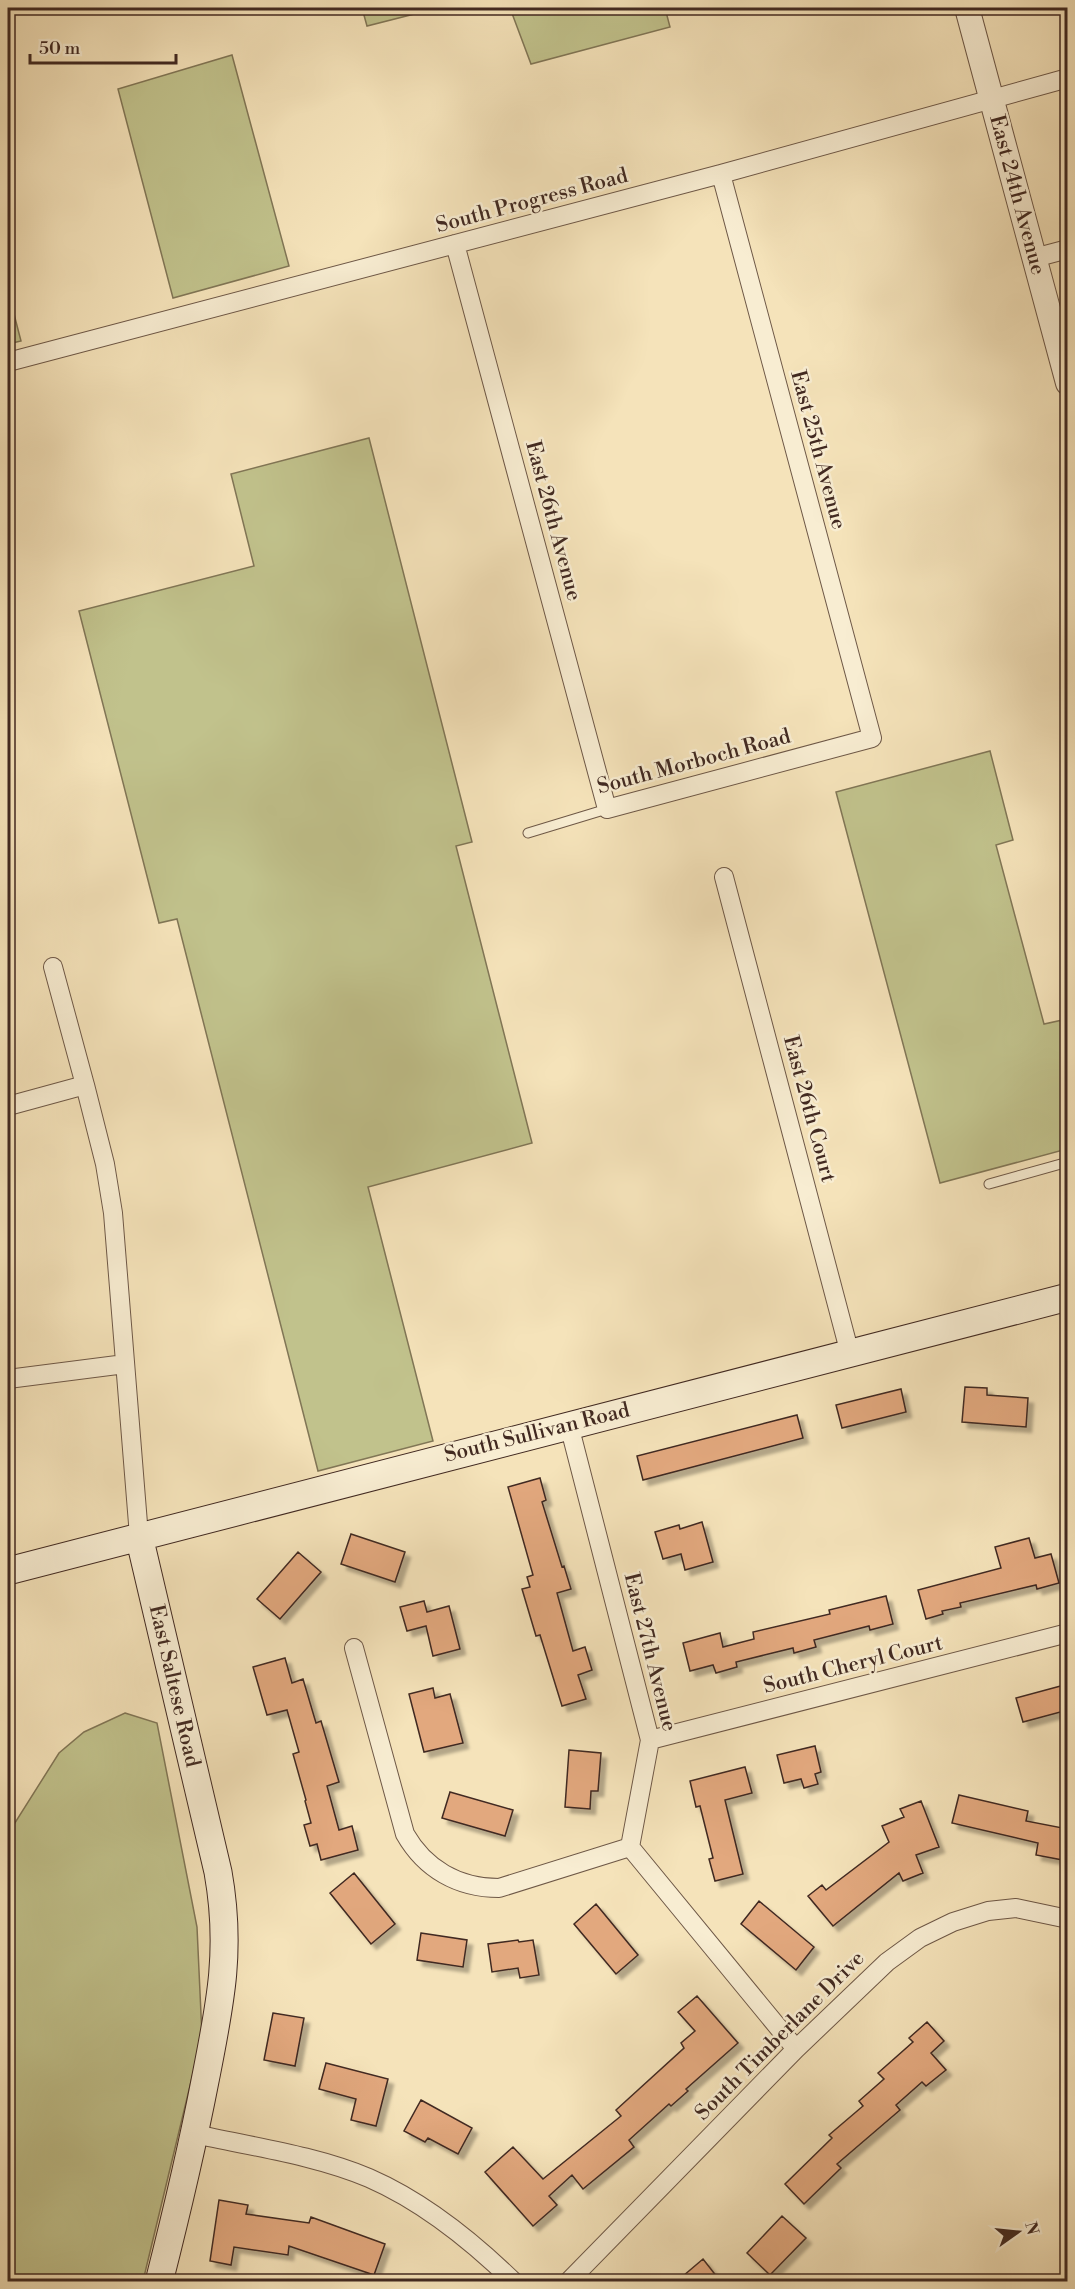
<svg xmlns="http://www.w3.org/2000/svg" width="1075" height="2289" font-family="'Libre Bodoni',serif">
	<style>
		.green { fill: #c1c28c; stroke: #817656; stroke-width: 1.5 }
		.building { fill: #e2a87e; stroke: #412921; stroke-width: 1.5; filter: url(#shadow) }
		.lines { fill: none; stroke-linecap: round; stroke-linejoin: round }
		.service-casing { stroke: #6e5847; stroke-width: 11 }
		.minor-casing { stroke: #6e5847; stroke-width: 20 }
		.tertiary-casing { stroke: #6e5847; stroke-width: 26 }
		.secondary-casing { stroke: #412921; stroke-width: 29 }
		.service { stroke: #f8edd2; stroke-width: 9 }
		.minor { stroke: #f8edd2; stroke-width: 18 }
		.tertiary { stroke: #f8edd2; stroke-width: 24 }
		.secondary { stroke: #f8edd2; stroke-width: 27 }
		.labels { text-anchor: middle; dominant-baseline: central; stroke-width: 5; stroke-linejoin: round; paint-order: stroke }
		.street-label { font-size: 21px; fill: #412921; stroke: #f8edd2 }
	</style>
	<defs>
		<filter id="shadow"><feDropShadow dx="5.5" dy="5.5" stdDeviation="1.5" flood-color="#0004"/></filter>
	</defs>
	<rect width="100%" height="100%" fill="#f5e3ba"/>
	<filter id="stains"><feTurbulence type="fractalNoise" baseFrequency=".00333" numOctaves="4"/><feColorMatrix values="0 0 0 0 .2 0 0 0 0 .09 0 0 0 0 .02 0 0 0 .5 -.17"/></filter>
	<radialGradient id="worn" r=".72"><stop offset=".6" stop-color="#630" stop-opacity="0"/><stop offset="1" stop-color="#630" stop-opacity=".3"/></radialGradient>
	<!-- green -->
	<path class="green" d="M362,8H438L367,26Z
		M510,8H665L670,27L531,64Z
		M232,55L289,266L173,298L118,89Z
		M8,291L21,341L8,344Z
		M369,438L472,842L456,846L532,1143L368,1187L433,1441L318,1471L177,919L159,923L79,611L254,566L231,474Z
		M990,751L1013,840L996,845L1044,1024L1067,1019V1149L940,1183L836,792Z
		M125,1713L157,1723L197,1927L202,2036L143,2281L8,2282V1829L13,1826L59,1753L84,1732Z"/>
	<!-- building -->
	<path class="building" d="M965,1387L987,1388V1395L1028,1398L1026,1427L962,1422Z
		M901,1389L906,1412L842,1428L836,1405Z
		M797,1415L803,1438L643,1480L637,1456Z
		M540,1478L546,1500L542,1502L562,1567L564,1566L571,1589L557,1593L573,1651L585,1647L592,1670L578,1675L586,1699L562,1706L540,1635L536,1636L522,1589L530,1587L527,1577L533,1575L508,1487Z
		M702,1522L713,1562L685,1570L681,1554L663,1559L655,1532L679,1525L680,1529Z
		M351,1534L405,1552L395,1582L341,1564Z
		M1029,1538L1035,1558L1051,1554L1059,1583L1037,1589L1036,1585L960,1603L961,1607L942,1611L943,1614L926,1619L918,1590L1001,1568L995,1547Z
		M298,1552L321,1572L280,1619L257,1599Z
		M886,1596L893,1624L870,1630L869,1626L814,1640L816,1647L794,1653L793,1648L736,1662L737,1667L716,1673L713,1665L690,1671L683,1643L720,1633L723,1647L754,1639L753,1632L830,1614L829,1610Z
		M424,1601L427,1612L449,1606L460,1649L433,1656L426,1626L407,1631L400,1607Z
		M285,1658L292,1683L303,1679L316,1723L321,1721L339,1782L327,1786L339,1830L352,1826L358,1850L321,1860L317,1844L310,1846L304,1825L311,1823L305,1801L306,1800L293,1754L299,1752L287,1710L267,1715L253,1667Z
		M1068,1684V1710L1023,1722L1016,1698Z
		M433,1688L435,1698L450,1694L463,1743L424,1752L409,1694Z
		M815,1746L821,1772L815,1774L818,1784L804,1788L801,1779L784,1783L777,1755Z
		M569,1750L601,1753L598,1791H591L590,1809L565,1807Z
		M745,1767L752,1793L725,1800L743,1874L715,1881L709,1859L713,1858L700,1806L696,1807L690,1781Z
		M450,1792L513,1810L505,1836L442,1818Z
		M959,1795L1028,1811L1026,1821L1068,1829V1861L1036,1855L1038,1843L952,1823Z
		M921,1801L939,1847L916,1855L923,1873L903,1881L899,1873L833,1926L808,1896L822,1885L826,1890L889,1842L882,1826L904,1817L900,1809Z
		M354,1873L395,1924L371,1944L330,1893Z
		M759,1901L814,1947L796,1970L741,1924Z
		M596,1904L638,1955L616,1974L574,1924Z
		M421,1933L467,1940L463,1967L417,1960Z
		M518,1940L519,1942L533,1940L539,1975L520,1978L518,1968L492,1972L488,1944Z
		M697,1996L738,2043L686,2089L688,2091L671,2106L669,2104L629,2140L634,2147L583,2189L572,2175L549,2196L557,2205L533,2226L485,2172L513,2147L543,2179L621,2116L616,2110L684,2048L681,2043L695,2031L678,2012Z
		M273,2013L304,2018L295,2066L264,2060Z
		M927,2022L944,2041L931,2053L946,2070L926,2086L922,2082L896,2105L900,2110L837,2164L841,2168L804,2204L785,2184L832,2138L829,2135L863,2106L859,2101L884,2079L878,2073L913,2042L909,2038Z
		M326,2063L388,2079L376,2126L351,2120L356,2099L319,2089Z
		M421,2100L472,2128L458,2154L428,2138L425,2142L404,2131Z
		M219,2200L248,2205L246,2214L309,2223L311,2217L385,2244L374,2275L289,2246L288,2255L234,2247L231,2265L210,2261Z
		M782,2216L806,2238L770,2275L747,2253Z
		M703,2259L721,2282H676Z"/>
	<g class="lines">
		<!-- service casing -->
		<g class="service-casing">
			<path id="service" d="M528,833L607,809
				M989,1184L1068,1162"/>
		</g>
		<!-- minor casing -->
		<g class="minor-casing">
			<path id="minor" d="M455,244L607,809L872,738L721,174
				M1034,258L1068,249
				M8,362L721,174L1068,78
				M724,877L850,1354
				M85,1085L105,1164L113,1213L139,1536
				M8,1106L85,1085L53,967
				M8,1379L125,1364
				M569,1425L650,1740L630,1847L796,2049
				M354,1648L405,1834C425,1869 458,1888 499,1888L630,1847
				M650,1740L1068,1633
				M195,2134C253,2147 314,2155 369,2178C424,2202 471,2240 514,2282
				M568,2282L796,2049L887,1962L920,1938L953,1922L988,1911L1016,1908L1068,1919"/>
		</g>
		<!-- tertiary casing -->
		<g class="tertiary-casing">
			<path id="tertiary" d="M967,8L1068,383"/>
		</g>
		<!-- secondary casing -->
		<g class="secondary-casing">
			<path id="secondary" d="M139,1536L218,1872C232,1950 220,2005 205,2081C192,2148 176,2215 159,2282
				M8,1571L1068,1297"/>
		</g>
		<!-- service -->
		<use href="#service" class="service"/>
		<!-- minor -->
		<use href="#minor" class="minor"/>
		<!-- tertiary -->
		<use href="#tertiary" class="tertiary"/>
		<!-- secondary -->
		<use href="#secondary" class="secondary"/>
	</g>
	<g class="labels">
		<!-- street labels -->
		<g class="street-label">
			<text transform="translate(1017 195) rotate(75)">East 24th Avenue</text>
			<text transform="translate(532 201) rotate(-15)">South Progress Road</text>
			<text transform="translate(818 450) rotate(75)">East 25th Avenue</text>
			<text transform="translate(553 521) rotate(75)">East 26th Avenue</text>
			<text transform="translate(694 762) rotate(-15)">South Morboch Road</text>
			<text transform="translate(809 1109) rotate(75)">East 26th Court</text>
			<text transform="translate(537 1433) rotate(-14)">South Sullivan Road</text>
			<text transform="translate(650 1652) rotate(76)">East 27th Avenue</text>
			<text transform="translate(853 1665) rotate(-14)">South Cheryl Court</text>
			<text transform="translate(174 1686) rotate(77)">East Saltese Road</text>
			<text transform="translate(780 2036) rotate(-45)">South Timberlane Drive</text>
		</g>
	</g>
	<!-- margin -->
	<rect width="1075" height="2289" fill="none" stroke="#f5e3ba" stroke-width="30"/>
	<rect x="9" y="9" width="1057" height="2271" fill="none" stroke="#412921" stroke-width="3"/>
	<rect x="15" y="15" width="1045" height="2259" fill="none" stroke="#412921" stroke-width="1.5"/>
	<!-- north arrow -->
	<g transform="translate(1018 2232) rotate(75)" stroke="#f8edd2" stroke-width="4.5" paint-order="stroke">
	<path d="M0-4.5L10 22L0 15L-10 22Z" fill="#412921"/>
	<text y="-9" font-size="16" font-weight="bold" text-anchor="middle" fill="#412921">N</text>
	</g>
	<!-- scale -->
	<path d="M30 54v9h146v-9" fill="none" stroke="#412921" stroke-width="3"/>
	<text x="39" y="54" font-size="18" fill="#412921" stroke="#f8edd2" stroke-width="4.5" paint-order="stroke">50 m</text>
	<rect width="100%" height="100%" filter="url(#stains)"/>
	<rect width="100%" height="100%" fill="url(#worn)"/>
</svg>
